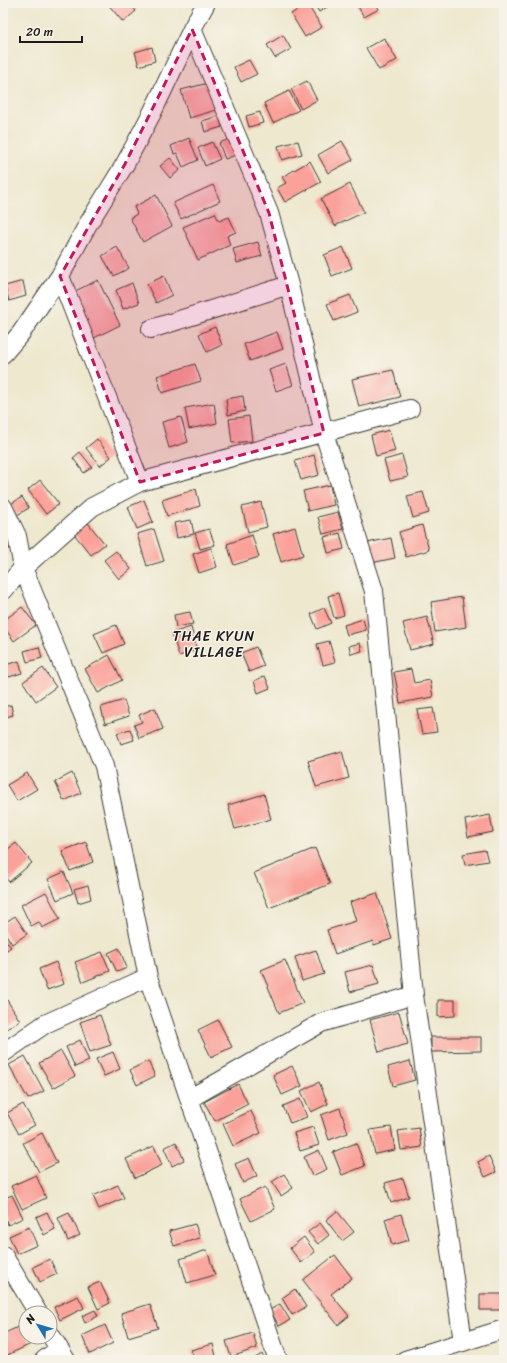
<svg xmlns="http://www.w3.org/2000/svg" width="507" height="1363" font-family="Sriracha,sans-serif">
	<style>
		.building { fill: #faa199 }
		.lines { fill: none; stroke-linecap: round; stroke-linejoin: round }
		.street-casing { stroke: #3c3b37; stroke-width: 20 }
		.street { stroke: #fff; stroke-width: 18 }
		.marked { fill: #c2185b; fill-opacity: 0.2; stroke: #c2185b; stroke-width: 3; stroke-dasharray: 8 5; stroke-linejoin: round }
		.labels { text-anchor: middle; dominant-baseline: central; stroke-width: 3; stroke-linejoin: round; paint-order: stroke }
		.quarter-label { font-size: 14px; letter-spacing: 1px; fill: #1c1c1c; stroke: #f7f3e8 }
	</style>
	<rect width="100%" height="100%" fill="#f7f3e8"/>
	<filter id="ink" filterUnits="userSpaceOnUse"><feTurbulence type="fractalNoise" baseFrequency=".025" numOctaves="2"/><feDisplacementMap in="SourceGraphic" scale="8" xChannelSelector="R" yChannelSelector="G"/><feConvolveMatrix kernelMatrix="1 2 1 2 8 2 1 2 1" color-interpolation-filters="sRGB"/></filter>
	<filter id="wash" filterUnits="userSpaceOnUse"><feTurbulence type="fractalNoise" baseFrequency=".012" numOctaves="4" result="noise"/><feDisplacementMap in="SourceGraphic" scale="16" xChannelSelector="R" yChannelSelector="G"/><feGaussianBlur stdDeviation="0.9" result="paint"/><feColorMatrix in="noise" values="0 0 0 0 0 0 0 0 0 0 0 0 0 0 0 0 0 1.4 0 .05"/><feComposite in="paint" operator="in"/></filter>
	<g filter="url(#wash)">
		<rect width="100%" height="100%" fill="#eee8cf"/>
		<g id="blocks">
			<!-- building -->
			<path class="building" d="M107,3H129L136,11L123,22Z
				M313,3H334L319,12Z
				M356,3H375L379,9L364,17Z
				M307,4L322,27L305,37L291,14Z
				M283,35L291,49L275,58L267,45Z
				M384,38L397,60L379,70L366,48Z
				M152,47L155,61L139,66L135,52Z
				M249,60L257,74L241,82L234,67Z
				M307,81L317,100L301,109L291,89Z
				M208,83L216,110L189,118L181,90Z
				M289,91L299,110L273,123L264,103Z
				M260,112L263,123L249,127L246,116Z
				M219,116L222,127L205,132L202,121Z
				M235,137L241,153L225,159L219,143Z
				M189,138L198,160L183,167L177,153L174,154L171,146Z
				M298,141L302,154L282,160L278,146Z
				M342,141L353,160L328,173L318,155Z
				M212,142L220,159L205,166L198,148Z
				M170,158L180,170L170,178L160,166Z
				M310,161L321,182L285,202L277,188L286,183L282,177Z
				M350,184L364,212L335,226L321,199Z
				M213,185L220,201L181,219L173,203Z
				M156,195L172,226L143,242L130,218L137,214L134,207Z
				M215,213L219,221L229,217L236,232L227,236L230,245L198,260L183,227Z
				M258,242L262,256L237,263L233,249Z
				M117,247L129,268L114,276L102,256Z
				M343,247L352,268L332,276L324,255Z
				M164,276L172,295L156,303L147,284Z
				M98,280L120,325L92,339L71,293Z
				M23,281L26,296L9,301L5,286Z
				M132,283L139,303L123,309L116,290Z
				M350,295L357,312L334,321L327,304Z
				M215,327L222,345L207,352L199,334Z
				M277,332L283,349L250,361L244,344Z
				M195,364L201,381L162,393L157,376Z
				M286,364L293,385L276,391L269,370Z
				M393,370L400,397L359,407L352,379Z
				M243,396L245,411L228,415L226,399Z
				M214,403L217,423L189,429L185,408Z
				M249,416L252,441L232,443L229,419Z
				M181,417L188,442L169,448L162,422Z
				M389,430L395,451L376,456L371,435Z
				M97,439L111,457L100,466L86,448Z
				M80,452L92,467L84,473L73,458Z
				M314,455L319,475L301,480L295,461Z
				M402,455L408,477L390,481L384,460Z
				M40,480L59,504L46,514L28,490Z
				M330,485L334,505L308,511L303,491Z
				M196,489L200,506L167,516L162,500Z
				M423,492L429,513L413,518L407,496Z
				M22,497L29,508L12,518L6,507Z
				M144,500L153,522L137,529L128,507Z
				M261,502L267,527L248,532L242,507Z
				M338,512L343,529L323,534L318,517Z
				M191,520L194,534L177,538L174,523Z
				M88,523L105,544L91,555L74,534Z
				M422,525L429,550L406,557L399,532Z
				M295,527L303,555L281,562L273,534Z
				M3,529L12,547L3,551Z
				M154,529L164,561L147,566L137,534Z
				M209,529L215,545L200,549L195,533Z
				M340,533L344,549L328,553L324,537Z
				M252,535L259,557L234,565L227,544Z
				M391,538L395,558L371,563L367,543Z
				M211,548L217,567L199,573L193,554Z
				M116,551L131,569L119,579L104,560Z
				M338,593L344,615L334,618L328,596Z
				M462,597L466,627L435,632L431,602Z
				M22,607L36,625L14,641L3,626V621Z
				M324,608L331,623L317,629L311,614Z
				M190,612L193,624L176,627L174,615Z
				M427,617L434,644L410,650L403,623Z
				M363,619L366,630L347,635L344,625Z
				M116,625L124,644L103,653L94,634Z
				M191,627L197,650L179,656L172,633Z
				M329,641L335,662L323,665L317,644Z
				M360,643L362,651L351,654L349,646Z
				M39,647L42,658L27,662L24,651Z
				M256,647L264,666L249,672L241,653Z
				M109,655L122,680L98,693L85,669Z
				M19,661L22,673L9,677L5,665Z
				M43,668L56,687L36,701L23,682Z
				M411,669L414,683L430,680L433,697L400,703L394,672Z
				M265,676L270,688L258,693L254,681Z
				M124,700L129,716L105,724L101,707Z
				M11,705L13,715L3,718V707Z
				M155,708L163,729L139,738L134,725L142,722L139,715Z
				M433,708L437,732L422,734L417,710Z
				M130,729L134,740L121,744L117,733Z
				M342,751L349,778L316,787L308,761Z
				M27,773L37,789L17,801L7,785Z
				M72,773L81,793L64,801L55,782Z
				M264,794L271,819L235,829L228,805Z
				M490,815L493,832L468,837L465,820Z
				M86,842L93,862L70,871L62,851Z
				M3,843L8,849L16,843L32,863L9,882L3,875Z
				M315,848L330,884L269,908L254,873Z
				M485,850L488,861L465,865L463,854Z
				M64,872L73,893L57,900L48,879Z
				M88,885L91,899L78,903L74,889Z
				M46,892L60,919L42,928L39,922L31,926L21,905Z
				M377,893L392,939L374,945L373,941L335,954L327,930L356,921L350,902Z
				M15,916L27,934L12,944L3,930V924Z
				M3,937L11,947L3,953Z
				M119,948L127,968L117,972L108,953Z
				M316,950L324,974L302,981L295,957Z
				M102,952L110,971L83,982L75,962Z
				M285,960L303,1003L279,1013L261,970Z
				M56,962L64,984L47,990L39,969Z
				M373,965L379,984L350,992L345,972Z
				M7,1000L20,1021L3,1031V1002Z
				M438,1000H455V1016L438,1017Z
				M399,1012L408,1044L379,1052L370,1020Z
				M100,1015L111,1045L90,1052L80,1022Z
				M218,1020L232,1047L211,1057L198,1030Z
				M431,1037H481V1051L431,1052Z
				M80,1040L89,1061L75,1067L66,1047Z
				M61,1051L75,1076L53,1088L39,1063Z
				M113,1052L120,1069L104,1076L96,1059Z
				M25,1056L44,1091L28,1099L9,1065Z
				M148,1061L155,1076L137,1085L130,1070Z
				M410,1061L415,1080L393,1086L388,1067Z
				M292,1066L302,1086L282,1095L273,1075Z
				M319,1082L328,1104L311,1112L301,1091Z
				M238,1084L248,1104L215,1121L204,1102Z
				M300,1099L307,1117L290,1123L283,1106Z
				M23,1104L35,1125L19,1134L7,1113Z
				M340,1108L348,1133L329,1140L321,1115Z
				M251,1111L261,1133L233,1146L223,1124Z
				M313,1127L319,1145L300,1151L294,1133Z
				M391,1127L395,1150L375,1154L370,1130Z
				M419,1128L422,1147L401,1150L398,1131Z
				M42,1133L57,1163L39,1172L23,1143Z
				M176,1142L184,1160L172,1166L164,1148Z
				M356,1143L365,1166L342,1175L333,1152Z
				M154,1146L162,1165L135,1178L126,1159Z
				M319,1150L327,1169L312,1176L304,1157Z
				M489,1156L496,1172L485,1177L478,1162Z
				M249,1158L257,1176L243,1183L235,1164Z
				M284,1174L293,1188L281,1196L272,1182Z
				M36,1175L46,1198L22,1209L11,1186Z
				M403,1178L409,1197L391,1203L385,1183Z
				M118,1185L124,1198L99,1209L93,1196Z
				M265,1187L275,1209L251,1221L240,1199Z
				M12,1195L23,1218L8,1225L3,1214V1199Z
				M337,1211L354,1232L342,1241L326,1220Z
				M47,1212L55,1229L44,1235L36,1217Z
				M69,1213L80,1235L68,1241L58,1218Z
				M401,1214L409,1240L392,1245L385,1219Z
				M320,1223L329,1235L318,1244L308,1232Z
				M195,1224L200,1238L174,1246L169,1231Z
				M29,1227L37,1245L17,1254L9,1236Z
				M304,1237L315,1252L301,1263L290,1248Z
				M207,1250L215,1275L187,1283L180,1259Z
				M335,1255L352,1278L331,1294L349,1316L338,1325L303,1280Z
				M50,1259L57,1274L40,1282L33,1267Z
				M100,1282L110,1303L98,1309L88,1287Z
				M295,1289L306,1307L292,1315L282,1298Z
				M480,1294H504V1310H480Z
				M78,1296L84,1308L60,1320L54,1307Z
				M150,1304L158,1328L128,1337L121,1313Z
				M280,1304L290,1320L279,1326L270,1310Z
				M95,1310L98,1316L85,1323L82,1316Z
				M22,1325L26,1333V1337H28L31,1344L3,1357V1334Z
				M105,1325L113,1343L90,1354L82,1336Z
				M253,1333L257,1348L231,1357L226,1341Z
				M213,1344L217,1360H194L191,1350Z
				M262,1354L265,1360H252Z"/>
		</g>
	</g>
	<g filter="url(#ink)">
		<use href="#blocks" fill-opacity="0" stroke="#3c3b37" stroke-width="1"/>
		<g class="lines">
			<!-- street casing -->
			<g class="street-casing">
				<path id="street" d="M192,29L269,213L289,285L324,433L374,591L414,995L463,1342
					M60,276L140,482
					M151,329L289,285
					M3,354L21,333L60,276L88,224L125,164L153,111L192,29L206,3
					M3,507L17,536L23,568L104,766L148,977L278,1360
					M3,591L23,568L92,507L140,482L410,409
					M3,1053L45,1024L148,977
					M189,1099L321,1023L414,995
					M3,1255L38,1313
					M50,1334L66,1360
					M44,1360L59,1349
					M405,1360L504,1329"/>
			</g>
			<!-- street -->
			<use href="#street" class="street"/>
		</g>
	</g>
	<!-- marked area -->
	<path class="marked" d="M192,29L269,213L324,433L140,482L60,276L125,164Z"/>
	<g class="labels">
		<!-- quarter labels -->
		<g class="quarter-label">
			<text x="214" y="636">THAE KYUN<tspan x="214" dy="16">VILLAGE</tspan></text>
		</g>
	</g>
	<!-- margin -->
	<rect width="507" height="1363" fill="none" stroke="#f7f3e8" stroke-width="16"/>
	<!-- north arrow -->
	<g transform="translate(38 1325) rotate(308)"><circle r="19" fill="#f7f3e8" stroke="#9f9d96"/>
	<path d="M0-3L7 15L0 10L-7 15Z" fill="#1f6fb2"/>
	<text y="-6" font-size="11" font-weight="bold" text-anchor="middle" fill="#1c1c1c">N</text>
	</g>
	<!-- scale -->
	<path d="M20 36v6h62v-6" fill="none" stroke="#1c1c1c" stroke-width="2"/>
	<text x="26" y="36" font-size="12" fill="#1c1c1c" stroke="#f7f3e8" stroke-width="3" paint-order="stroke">20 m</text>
</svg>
